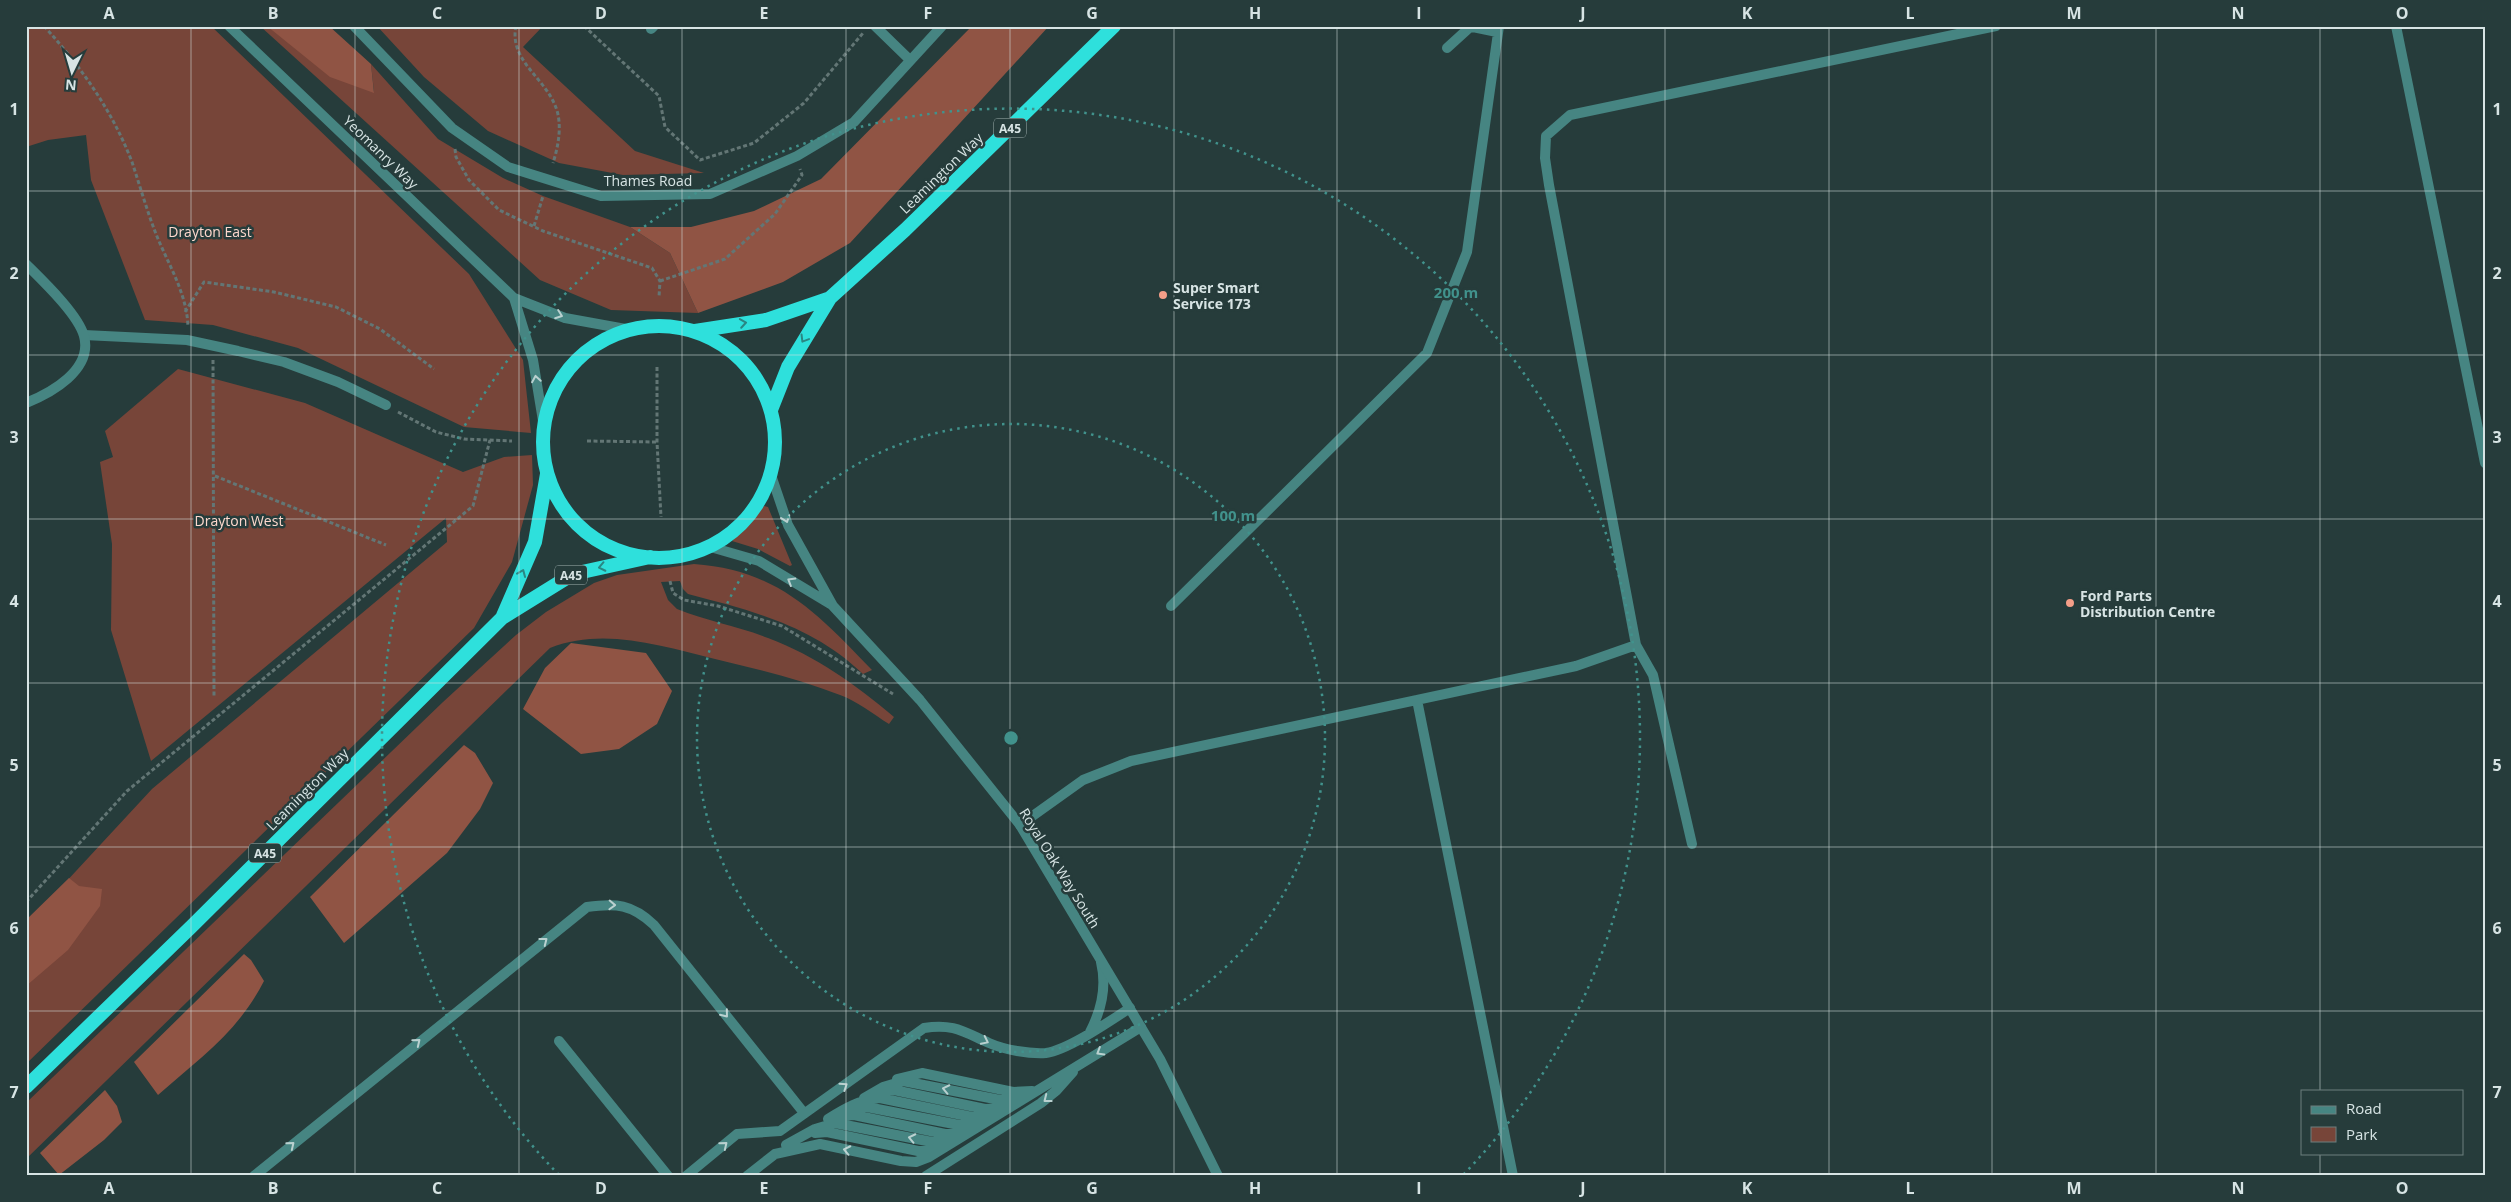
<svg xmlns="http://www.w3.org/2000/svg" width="2511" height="1202" font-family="'Open Sans',sans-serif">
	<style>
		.green { fill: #774539 }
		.forest { fill: #905444 }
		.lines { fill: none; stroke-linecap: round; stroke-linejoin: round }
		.path { stroke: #637675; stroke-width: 3; stroke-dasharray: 4 2.5; stroke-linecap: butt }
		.service { stroke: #468582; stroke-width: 10 }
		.minor { stroke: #468582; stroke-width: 10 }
		.tertiary { stroke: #468582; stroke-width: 10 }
		.trunk { stroke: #2ee0dc; stroke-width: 14 }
		.oneway { stroke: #bad1d0 }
		.oneway2 { stroke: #2a8683 }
		.grid { fill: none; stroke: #d7e4e4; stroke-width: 1; stroke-opacity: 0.55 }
		.ring { fill: none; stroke: #41928c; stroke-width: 2.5; stroke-dasharray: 2.5 5 }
		.poi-dot { fill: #f49e88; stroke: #263c3b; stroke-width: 2 }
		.labels { text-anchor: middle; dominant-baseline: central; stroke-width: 5; stroke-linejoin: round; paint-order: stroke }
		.shield { fill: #263c3b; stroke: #a2b2b1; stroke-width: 1 }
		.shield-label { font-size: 12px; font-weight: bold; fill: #d7e4e4 }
		.street-label { font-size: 14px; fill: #d7e4e4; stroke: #263c3b }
		.park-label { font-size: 14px; fill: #fed8cd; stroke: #263c3b }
		.poi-label { font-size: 14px; font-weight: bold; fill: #d7e4e4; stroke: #263c3b; text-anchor: start }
		.centre { fill: #41928c; stroke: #263c3b; stroke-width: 2.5 }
		.ring-label { font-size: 15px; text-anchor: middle; font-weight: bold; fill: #41928c; stroke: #263c3b; stroke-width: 5; stroke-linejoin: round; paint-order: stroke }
		.neatline { fill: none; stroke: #d7e4e4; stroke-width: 2 }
		.grid-label { font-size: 16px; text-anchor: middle; font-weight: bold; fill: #d7e4e4 }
	</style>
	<rect width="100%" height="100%" fill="#263c3b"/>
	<!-- green -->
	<path class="green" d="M26,26H211L469,274L523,360L531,433L464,427L298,348L213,325L145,320L91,180L86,135L48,140L26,147Z
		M260,26H268L374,92L371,64L438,139L503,178L543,196L630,227L670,253L698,313L611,310L540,280Z
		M377,26H543L523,47L635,151L704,173L623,175L559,163L488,131L424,77Z
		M178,369L305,403L463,472L504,457L532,455L533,485L512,562L474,628L26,1064V925L152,789L447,542L446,518L151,761L111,630L112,544L100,462L113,457L105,431Z
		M764,506L768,507L792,565L790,566L758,549L732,541L748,526Z
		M694,564C778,570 817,613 872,670L863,674C813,626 753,611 688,594L683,589L680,581L661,582L668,600L677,609C706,621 738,626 768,638C816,656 855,684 894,717L889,724C873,714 857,701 840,695C799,679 757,669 715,659C661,646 604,627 550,648L26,1159V1103L443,702L516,635L546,612L594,583L617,575Z"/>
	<!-- forest -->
	<path class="forest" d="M267,26H329L371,64L374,93L330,77Z
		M972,26H1049L850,243L783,282L698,313L670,253L630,227H691L754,211L821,179Z
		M571,643L646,653L672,691L657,724L619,749L581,754L523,709L545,668Z
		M464,745L475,753L493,783L480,809L447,853L344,943L310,897Z
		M69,878L79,886L102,889L100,906L68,950L26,986V920Z
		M244,954L251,960L264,981C238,1032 200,1058 158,1095L134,1062Z
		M105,1090L117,1106L122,1122L104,1140L59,1175L40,1153Z"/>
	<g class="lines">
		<!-- path -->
		<path class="path" d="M44,26C81,67 112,110 132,162C140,186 147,211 156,234C168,264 187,293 188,327
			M516,26C509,59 542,76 554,103C563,121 559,144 553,163
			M584,26L659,96L665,127L700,160L754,143L804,103L863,33
			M455,149L456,157L469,180L499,210L543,231L652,268L660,281L659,297
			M534,226L543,196
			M660,281L725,259L775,214L802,175L800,169
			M185,312L204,282L274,292L336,307L380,329L434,369
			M213,360L214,698
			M657,367V442L661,517
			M398,412L436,432L464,439L512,441
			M587,441L657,442
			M215,476L386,545
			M670,581L673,593L684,600L718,606L782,626L893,694
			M26,902L127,791L473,506L490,440"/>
		<!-- service -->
		<path class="service" d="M1468,26L1497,32
			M2396,26L2485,463
			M1447,48L1469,28
			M84,335L187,340L238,351L284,362L338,382L386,405
			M1171,606L1427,353L1467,252L1499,26
			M1636,645L1653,675L1692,844
			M1417,700L1513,1176
			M1020,825L1083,780L1131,761L1576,666L1636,645L1549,185L1545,158L1546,136L1570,115L1996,26
			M1090,1032C1102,1009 1107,987 1101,962
			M559,1041L668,1176
			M897,1079L922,1073L1013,1092L1032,1091
			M884,1091L894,1090L985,1109L1004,1108
			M864,1098L883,1087L903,1081L1000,1100H1018
			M856,1107H867L959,1125H977
			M839,1116L854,1115L945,1134L964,1133
			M828,1119C844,1109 861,1099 880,1098L972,1117L993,1116
			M815,1133L827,1132L918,1151L938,1150
			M786,1145L815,1129L835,1123L932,1142H950
			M254,1176L587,907C616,903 632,904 654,925L804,1113
			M686,1176L737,1134L780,1131L924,1028C953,1023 964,1032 989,1043C1005,1050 1029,1054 1046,1053C1068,1050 1110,1021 1130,1008
			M747,1176L775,1154L820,1144L901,1161L916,1162L929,1157L1141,1027
			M926,1176L1041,1103L1057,1090L1073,1072"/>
		<!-- minor -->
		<path class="minor" d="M354,26L452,128L508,167L601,196L710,194L797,156L854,122L942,26
			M875,26L910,60
			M651,29L654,26
			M26,264C42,280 78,314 84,336C93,370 51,393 26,403
			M770,472L788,525L833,606L920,700L1020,825L1160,1059L1218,1176
			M707,546L759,561L832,605"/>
		<!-- tertiary -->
		<path class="tertiary" d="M229,26L514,298L565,318L631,330
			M514,298L533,360L544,427"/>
		<!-- trunk -->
		<path class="trunk" d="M543 442a116 116 0 1 1 232 0a116 116 0 1 1-232 0Z
			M695,331L766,320L830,298
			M771,410L788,367L830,298L905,230L1114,26
			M502,618L535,542L547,474
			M26,1087L191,927L502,618L573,574L650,557"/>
	</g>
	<!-- one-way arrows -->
	<defs><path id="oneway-chevron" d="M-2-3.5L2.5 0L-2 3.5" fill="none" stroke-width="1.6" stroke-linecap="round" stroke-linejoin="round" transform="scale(1.25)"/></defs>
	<g class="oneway">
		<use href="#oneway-chevron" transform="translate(559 315) rotate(20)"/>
		<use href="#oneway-chevron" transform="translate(536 379) rotate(-99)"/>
		<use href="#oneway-chevron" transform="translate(786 519) rotate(70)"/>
		<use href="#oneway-chevron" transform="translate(791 581) rotate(-149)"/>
		<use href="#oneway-chevron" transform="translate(612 905) rotate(2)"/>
		<use href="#oneway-chevron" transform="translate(544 941) rotate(-38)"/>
		<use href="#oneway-chevron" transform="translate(725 1014) rotate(51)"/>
		<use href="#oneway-chevron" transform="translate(985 1041) rotate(26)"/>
		<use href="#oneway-chevron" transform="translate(417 1042) rotate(-39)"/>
		<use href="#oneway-chevron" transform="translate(1100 1052) rotate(149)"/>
		<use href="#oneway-chevron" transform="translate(844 1086) rotate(-34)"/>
		<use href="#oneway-chevron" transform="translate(946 1089) rotate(-168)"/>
		<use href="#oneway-chevron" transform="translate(1047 1099) rotate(142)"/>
		<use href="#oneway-chevron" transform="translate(912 1138) rotate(-168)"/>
		<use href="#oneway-chevron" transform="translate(291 1145) rotate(-39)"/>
		<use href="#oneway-chevron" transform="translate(724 1145) rotate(-39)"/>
		<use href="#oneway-chevron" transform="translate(847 1150) rotate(-168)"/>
	</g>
	<g class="oneway2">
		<use href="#oneway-chevron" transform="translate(743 323) rotate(-9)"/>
		<use href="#oneway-chevron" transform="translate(804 339) rotate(121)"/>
		<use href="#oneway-chevron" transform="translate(602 567) rotate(168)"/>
		<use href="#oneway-chevron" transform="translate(522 573) rotate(-67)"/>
	</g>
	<!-- grid -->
	<path class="grid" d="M191,26V1176M355,26V1176M519,26V1176M682,26V1176M846,26V1176M1010,26V1176M1174,26V1176M1337,26V1176M1501,26V1176M1665,26V1176M1829,26V1176M1992,26V1176M2156,26V1176M2320,26V1091M26,191H2485M26,355H2485M26,519H2485M26,683H2485M26,847H2485M26,1011H2485M2320,1153V1176"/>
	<!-- distance rings -->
	<g class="ring">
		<circle cx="1011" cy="738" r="314"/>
		<path d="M559 1175A629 629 0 1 1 1463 1175"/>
	</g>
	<!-- markers -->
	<g class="poi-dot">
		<circle cx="1163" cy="295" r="5"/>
		<circle cx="2070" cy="603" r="5"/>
	</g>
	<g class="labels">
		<!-- shield labels -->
		<g class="shield">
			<rect x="994" y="118.5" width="32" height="19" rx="4"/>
			<rect x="555" y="565.5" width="32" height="19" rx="4"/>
			<rect x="249" y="843.5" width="32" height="19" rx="4"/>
		</g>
		<g class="shield-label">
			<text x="1010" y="128">A45</text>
			<text x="571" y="575">A45</text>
			<text x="265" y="853">A45</text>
		</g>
		<!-- street labels -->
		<g class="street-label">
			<text transform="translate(381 152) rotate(44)">Yeomanry Way</text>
			<text transform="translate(941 173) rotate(-44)">Leamington Way</text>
			<text x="648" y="180">Thames Road</text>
			<text transform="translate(307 789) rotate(-45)">Leamington Way</text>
			<text transform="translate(1060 868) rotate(58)">Royal Oak Way South</text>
		</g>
		<!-- park labels -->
		<g class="park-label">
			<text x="210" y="231">Drayton East</text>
			<text x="239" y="520">Drayton West</text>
		</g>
		<!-- poi labels -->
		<g class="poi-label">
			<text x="1173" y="287">Super Smart<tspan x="1173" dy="16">Service 173</tspan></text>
			<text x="2080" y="595">Ford Parts<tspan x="2080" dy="16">Distribution Centre</tspan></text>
		</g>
	</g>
	<circle cx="1011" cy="738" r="8" class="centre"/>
	<g class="ring-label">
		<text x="1456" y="298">200 m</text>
		<text x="1233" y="521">100 m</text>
	</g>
	<!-- border -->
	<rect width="2511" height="1202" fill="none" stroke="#263c3b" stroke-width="55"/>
	<!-- legend -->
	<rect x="2301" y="1090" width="162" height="65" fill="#263c3b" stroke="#6d7f7f"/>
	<rect x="2311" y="1106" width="25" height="8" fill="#468582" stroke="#6d7f7f"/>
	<text x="2346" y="1114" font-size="15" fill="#d7e4e4">Road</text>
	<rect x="2311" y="1127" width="25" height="15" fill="#774539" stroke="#6d7f7f"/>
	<text x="2346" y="1140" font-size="15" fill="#d7e4e4">Park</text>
	<!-- north arrow -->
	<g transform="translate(72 72) rotate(185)" stroke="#263c3b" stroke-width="4" paint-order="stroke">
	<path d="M0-4L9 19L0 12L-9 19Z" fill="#d7e4e4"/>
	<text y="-8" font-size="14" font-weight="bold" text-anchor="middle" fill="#d7e4e4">N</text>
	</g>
	<rect x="28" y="28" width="2456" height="1146" class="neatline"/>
	<g class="grid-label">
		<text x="109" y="19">A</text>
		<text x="273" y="19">B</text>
		<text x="437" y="19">C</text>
		<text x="601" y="19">D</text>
		<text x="764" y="19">E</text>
		<text x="928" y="19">F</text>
		<text x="1092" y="19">G</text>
		<text x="1255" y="19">H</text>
		<text x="1419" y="19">I</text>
		<text x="1583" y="19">J</text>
		<text x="1747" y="19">K</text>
		<text x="1910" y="19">L</text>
		<text x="2074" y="19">M</text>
		<text x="2238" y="19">N</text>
		<text x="2402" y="19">O</text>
		<text x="14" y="115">1</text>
		<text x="2497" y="115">1</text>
		<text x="14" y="279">2</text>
		<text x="2497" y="279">2</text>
		<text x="14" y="443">3</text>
		<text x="2497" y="443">3</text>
		<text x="14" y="607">4</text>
		<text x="2497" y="607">4</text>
		<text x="14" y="771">5</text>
		<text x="2497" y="771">5</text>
		<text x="14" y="934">6</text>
		<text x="2497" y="934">6</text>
		<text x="14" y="1098">7</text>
		<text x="2497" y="1098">7</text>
		<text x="109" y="1194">A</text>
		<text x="273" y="1194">B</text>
		<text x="437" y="1194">C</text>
		<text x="601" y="1194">D</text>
		<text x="764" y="1194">E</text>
		<text x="928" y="1194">F</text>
		<text x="1092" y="1194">G</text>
		<text x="1255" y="1194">H</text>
		<text x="1419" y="1194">I</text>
		<text x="1583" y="1194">J</text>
		<text x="1747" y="1194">K</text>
		<text x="1910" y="1194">L</text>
		<text x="2074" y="1194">M</text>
		<text x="2238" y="1194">N</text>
		<text x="2402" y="1194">O</text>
	</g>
</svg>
